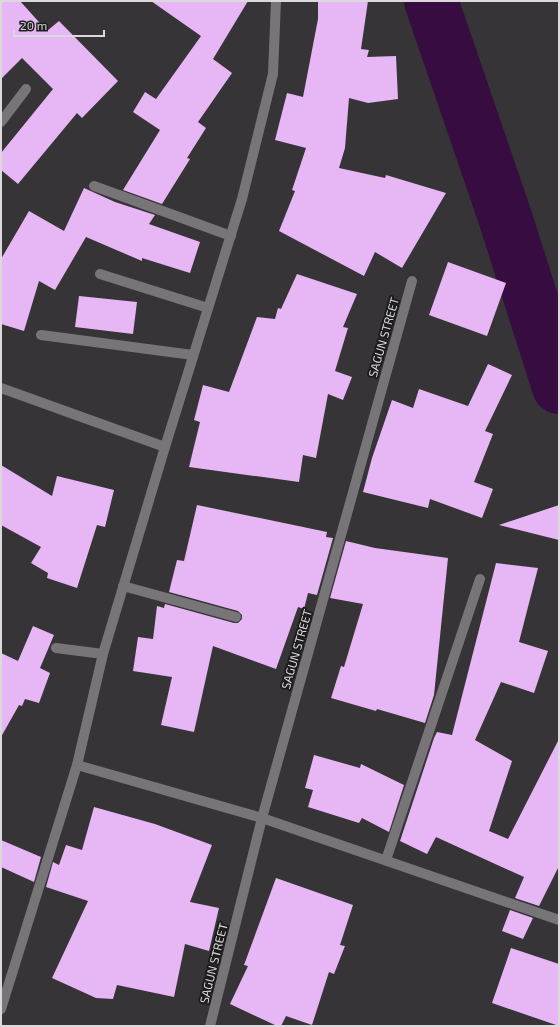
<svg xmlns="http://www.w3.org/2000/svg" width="560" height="1027" font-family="'Exo 2',sans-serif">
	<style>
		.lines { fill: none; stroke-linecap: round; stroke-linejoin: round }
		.river { stroke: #370d41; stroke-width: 54 }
		.building { fill: #e7b6f5 }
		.lane { stroke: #777578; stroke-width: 10 }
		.street { stroke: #777578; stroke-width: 10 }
		.secondary { stroke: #777578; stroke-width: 10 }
		.labels { text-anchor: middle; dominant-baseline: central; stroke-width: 4; stroke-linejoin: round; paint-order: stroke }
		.street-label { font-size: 12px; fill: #dbd9db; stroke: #1d1c1d }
	</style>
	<rect width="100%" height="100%" fill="#363437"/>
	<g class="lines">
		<!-- river -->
		<path class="river" d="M431,1L505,217L559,387"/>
	</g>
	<!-- building -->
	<path class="building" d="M1,1H20L47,31L59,21L118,81L82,118L77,113L18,184L1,170V153L53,89L22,58L1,79Z
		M151,1H248L213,59L232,73L198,122L206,128L187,158L190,159L162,204L123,190L160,130L133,112L145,92L156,99L201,36Z
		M318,1H368L361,49L369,50L367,57L396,56L398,99L368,103L349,98L345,148L339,168L385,178L386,175L446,193L402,268L375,252L364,276L279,231L295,191L292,190L306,148L275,140L287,93L303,97L318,19Z
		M84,188L115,202L155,215L149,224L200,242L190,273L142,258V261L86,237L55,290L39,281L24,331L1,324V259L29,211L64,231Z
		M448,262L506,283L487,336L429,315Z
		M297,274L357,294L343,327L348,328L335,371L352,377L343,400L328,394L316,458L303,455L299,482L189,467L200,422L194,420L203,385L229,392L257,317L275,319L278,308L281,309Z
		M79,296L137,302L133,334L75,327Z
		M488,364L512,375L485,431L493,434L474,482L493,489L482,518L430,499L428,508L363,492L372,458L392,400L413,408L419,389L468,406Z
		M1,465L52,496L57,476L114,490L105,527L97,525L77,588L47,578L48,573L31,563L41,547L1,525Z
		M197,505L327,532L326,537L333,538L317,595L308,593L304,609L298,607L276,669L213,646L194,732L161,725L172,677L133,671L138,637L153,639L157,606L164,608L165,604L234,623H238L242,619V615L238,611L169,592L177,560L184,561Z
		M559,505V540L499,525Z
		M346,541L375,548L448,558L434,695L425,723L377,709L376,711L331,698L341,666L344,667L363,604L330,598Z
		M496,563L538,568L519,642L548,651L534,693L501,682L475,740L512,761L489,831L508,839L559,739V866L539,906L515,898L524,877L436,837L427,854L400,841L434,738L437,732L452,735Z
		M33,626L54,635L40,668L50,673L39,703L25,699L22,706L19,705L1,737V653L18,661Z
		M314,755L360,768L361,764L404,785L389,832L362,818L359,823L308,807L313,790L305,788Z
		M94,807L155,824L212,845L190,902L219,908L209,951L185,944L174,997L117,985L113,999L96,998L52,978L88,901L46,887L53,862L59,865L66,845L82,850Z
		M1,840L41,857L34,882L1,867Z
		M276,878L353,905L340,945L345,946L334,974L329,972L312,1025L286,1016L281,1026H277L230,1004L248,966L244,965Z
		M510,910L533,918L523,939L502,931Z
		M511,948L559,964V1026L492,1003Z"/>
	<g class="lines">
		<!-- lane -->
		<path class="lane" d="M94,186L231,236
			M100,274L208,308
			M56,648L103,654"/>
		<!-- street -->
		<path class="street" d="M1,122L26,89
			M41,335L193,355
			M1,388L165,447
			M123,586L236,617
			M386,860L480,579
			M1,1009L77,765
			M210,1026L262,818L412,281"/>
		<!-- secondary -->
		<path class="secondary" d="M276,1L273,74L242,199L165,447L103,654L77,765L262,818L559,920"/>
	</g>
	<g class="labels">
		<!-- street labels -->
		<g class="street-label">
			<text transform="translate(383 337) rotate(-74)">SAGUN STREET</text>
			<text transform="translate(296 649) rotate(-74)">SAGUN STREET</text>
			<text transform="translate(213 963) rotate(-76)">SAGUN STREET</text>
		</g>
	</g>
	<!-- border -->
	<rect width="560" height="1027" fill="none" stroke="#dbd9db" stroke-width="4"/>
	<!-- scale -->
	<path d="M14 30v6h90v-6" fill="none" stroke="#dbd9db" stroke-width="2"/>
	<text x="20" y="30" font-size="12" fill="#dbd9db" stroke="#1d1c1d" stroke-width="3" paint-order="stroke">20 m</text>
</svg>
